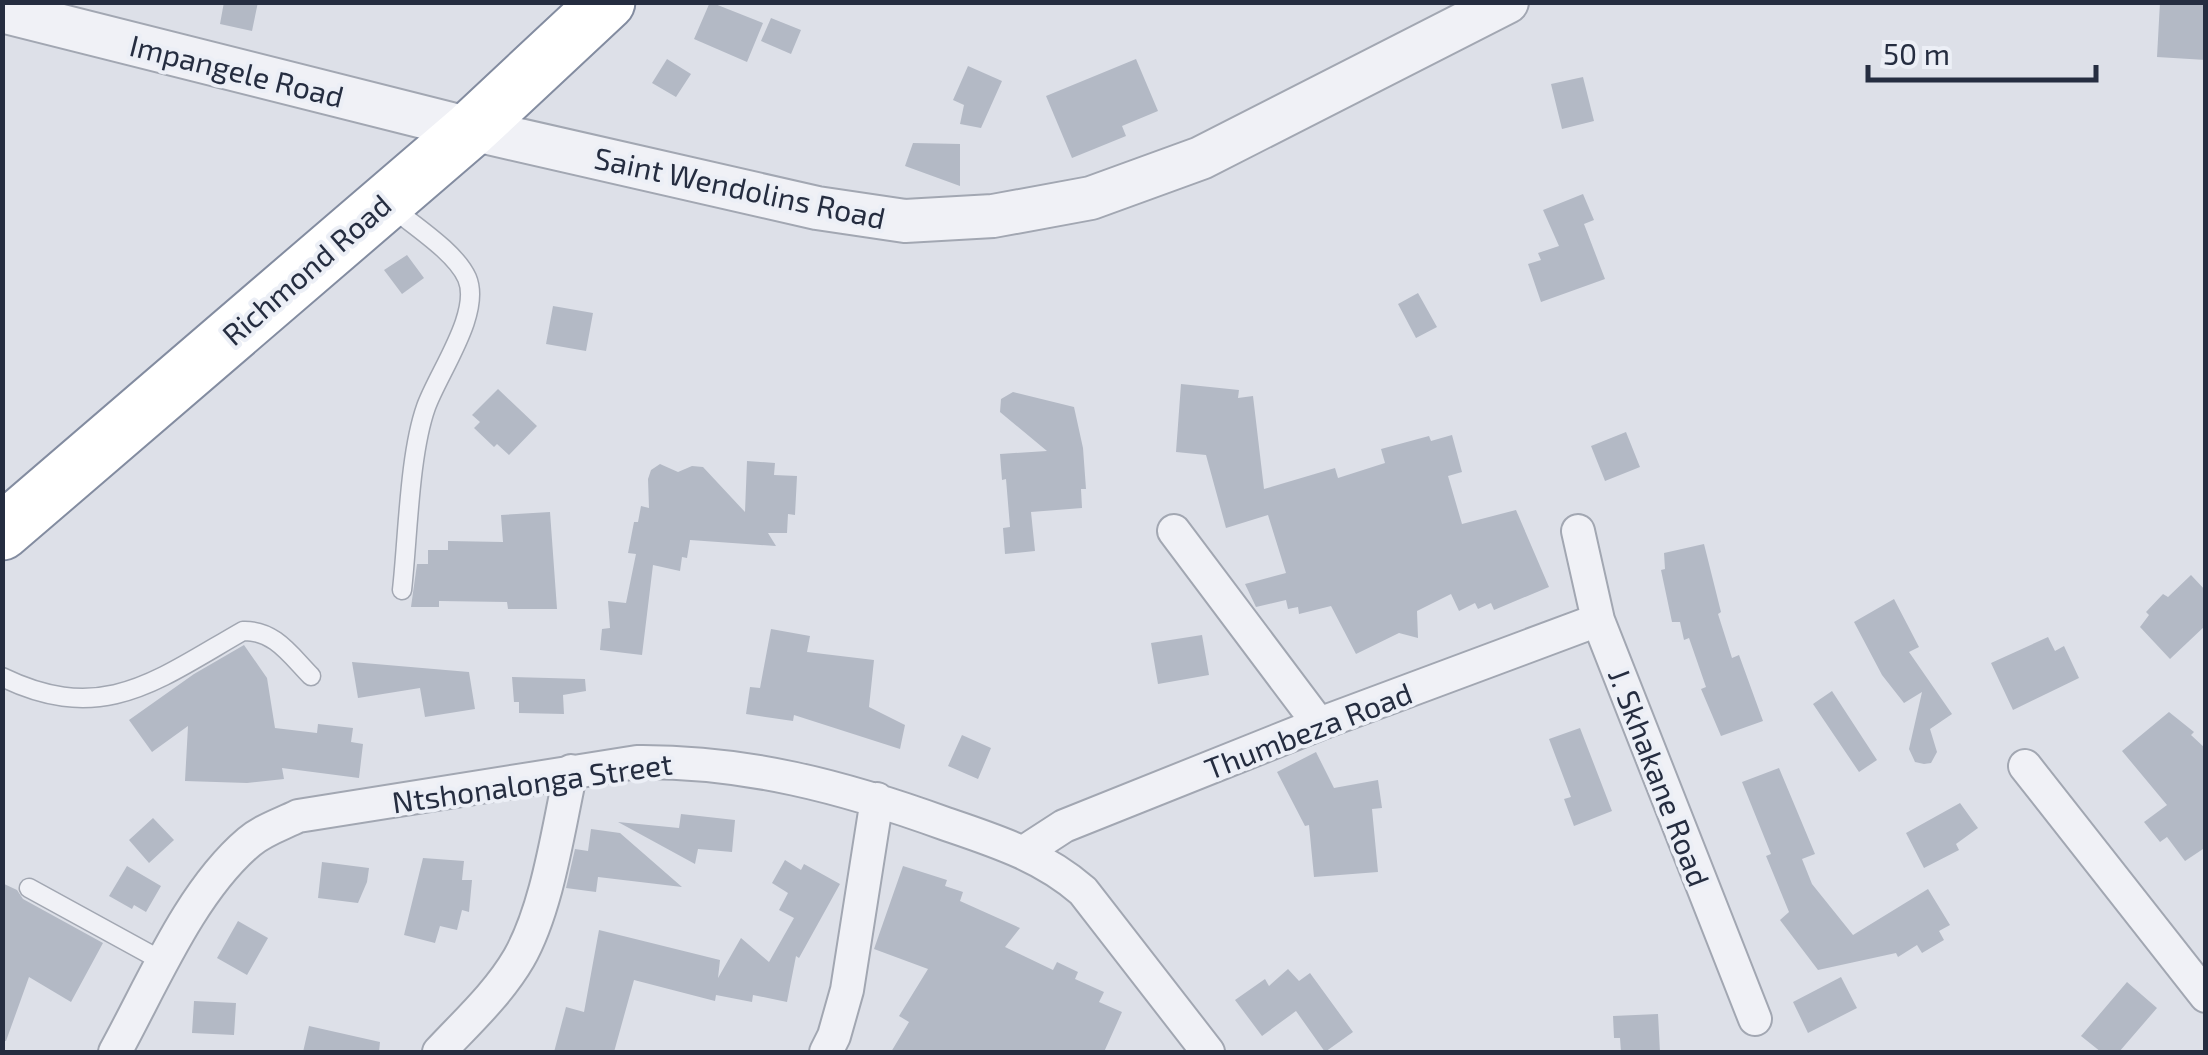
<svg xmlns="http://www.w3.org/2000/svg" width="2208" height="1055" font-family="'Exo 2',sans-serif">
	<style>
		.building { fill: #b3b9c5 }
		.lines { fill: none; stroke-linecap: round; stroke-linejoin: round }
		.service-casing { stroke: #a2a7b2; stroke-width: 21 }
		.minor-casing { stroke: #a2a7b2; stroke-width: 36 }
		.tertiary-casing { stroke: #a2a7b2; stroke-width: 46 }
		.trunk-casing { stroke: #838ca0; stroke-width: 59 }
		.service { stroke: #f0f1f6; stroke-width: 18 }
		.minor { stroke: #f0f1f6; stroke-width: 32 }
		.tertiary { stroke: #f0f1f6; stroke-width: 42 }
		.trunk { stroke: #fff; stroke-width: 55 }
		.labels { text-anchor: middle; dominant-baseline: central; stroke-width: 8; stroke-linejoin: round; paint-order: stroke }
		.street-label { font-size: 30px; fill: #252d40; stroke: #eceff6 }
	</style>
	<rect width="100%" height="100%" fill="#dde0e8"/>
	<!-- building -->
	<path class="building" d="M224,2H258L252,31L220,24Z
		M710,2L763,23L747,62L694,39Z
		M2160,2H2206V60L2157,57Z
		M771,18L801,30L791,54L761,41Z
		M667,59L691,74L676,97L652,83Z
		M1136,59L1158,111L1122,126L1126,136L1072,158L1046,96Z
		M968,66L1002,81L981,128L960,124L964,105L953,100Z
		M1583,77L1594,121L1562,129L1551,84Z
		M913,143L960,144V186L905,166Z
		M1583,194L1594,220L1584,224L1605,279L1541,302L1528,264L1541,260L1538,253L1559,246L1543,210Z
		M407,255L424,278L402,294L384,270Z
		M1418,293L1437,327L1416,338L1398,304Z
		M553,306L593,313L586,351L546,344Z
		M1181,384L1239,390L1238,398L1253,396L1264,489L1335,468L1338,478L1385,463L1381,449L1429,436L1431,441L1452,435L1462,472L1448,476L1462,524L1516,510L1549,587L1494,610L1491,603L1478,609L1475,603L1459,611L1451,594L1417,611L1418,638L1399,633L1356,654L1331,606L1299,614L1298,607L1288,609L1286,600L1256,607L1245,584L1286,573L1268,515L1226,528L1206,455L1176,452Z
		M498,389L537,426L509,455L497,444L494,447L474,428L480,422L472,415Z
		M1013,392L1074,407L1083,448L1086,489H1081L1082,508L1031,512L1035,551L1005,554L1003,528L1010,527L1006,479L1002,480L1000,454L1047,451L1000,412L1001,399Z
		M1626,432L1640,467L1605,481L1591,446Z
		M747,461L775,463L774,475L797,476L795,515L788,514L787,533H768L776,546L690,540L687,558L682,557L680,571L653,565L642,655L600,650L602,629L610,628L608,601L626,603L636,554L628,553L634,522H638L641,506L649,508L648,479L651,470L660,464L678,472L692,466L703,467L745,512Z
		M550,512L557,609H508L507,602L439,601V607H411L417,564H428V550H448V541L503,542L501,515Z
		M1704,544L1721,612L1718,614L1732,658L1739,655L1763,721L1721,736L1701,689L1706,687L1689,638L1684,640L1680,622H1672L1661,570L1665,569L1664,553Z
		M2191,575L2206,591V625L2170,659L2140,627L2149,615L2146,612L2163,594L2168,597Z
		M1894,599L1919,647L1909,652L1952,714L1930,729L1937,752L1931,763L1924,764L1915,762L1909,749L1922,692L1904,703L1882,675L1854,622Z
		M771,629L810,636L807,652L874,660L869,707L905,725L900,749L794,715L793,721L746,714L750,687L760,688Z
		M1202,635L1209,675L1158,684L1151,643Z
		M2048,637L2055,651L2064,646L2079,678L2013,710L1991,663Z
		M244,645L267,678L275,728L317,733L318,724L353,728L351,742L363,744L359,778L282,768L284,779L247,783L185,781L188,726L152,752L129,720L194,674Z
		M352,662L469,672L475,709L425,717L420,688L358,698Z
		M512,677L585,679L586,691L563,695L564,714L519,713V702H514Z
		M1832,691L1877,760L1859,772L1813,704Z
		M2169,712L2194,732L2191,735L2206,749V847L2185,861L2167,837L2160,842L2144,822L2167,805L2122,751Z
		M1580,728L1612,811L1574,826L1564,799L1571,797L1549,739Z
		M962,735L991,748L978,779L948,766Z
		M1316,752L1334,788L1378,780L1382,808L1372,809L1378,872L1314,877L1309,825L1305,826L1277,772Z
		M1779,768L1815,854L1802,859L1812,884L1853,935L1928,889L1950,925L1939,931L1944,940L1922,953L1917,945L1898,957L1896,953L1818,970L1780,920L1789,912L1766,856L1771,854L1742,782Z
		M1960,803L1978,828L1956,844L1959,850L1924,868L1906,833Z
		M681,814L735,820L732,852L698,849L695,864L618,822L679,828Z
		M153,818L174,840L149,863L129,840Z
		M591,829L620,833L682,887L598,877L596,892L566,888L575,849L588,851Z
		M423,858L464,861L462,880H472L469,912L462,910L457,930L440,926L435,943L404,935Z
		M785,860L801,870L804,864L840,884L799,958L796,956L787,1002L753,995L752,1002L716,995L715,1001L634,980L614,1052H554L566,1007L584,1012L599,930L720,960L718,978L741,938L769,962L794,918L779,910L788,893L772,883Z
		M322,862L369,868L367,882L358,903L318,898Z
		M127,866L161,886L146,912L134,905L132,909L109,896Z
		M903,866L947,880L945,886L963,892L960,901L1020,928L1005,947L1053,970L1057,962L1078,972L1075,979L1104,992L1099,1002L1122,1012L1104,1052H891L909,1022L899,1016L928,969L874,949Z
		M2,883L17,890L23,899L103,943L71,1002L29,977L6,1041H2Z
		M238,921L268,938L247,975L217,958Z
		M1288,969L1299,981L1310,973L1353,1032L1325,1052L1296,1011L1262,1036L1235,1000L1265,979L1269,986Z
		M1841,977L1857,1008L1808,1033L1793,1002Z
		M2127,982L2157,1008L2119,1052H2101L2081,1036Z
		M194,1001L236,1003L234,1035L192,1033Z
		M1658,1014L1660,1052H1621L1620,1038H1614L1613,1016Z
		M309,1026L380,1042L379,1052H303Z"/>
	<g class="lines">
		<!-- service casing -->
		<g class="service-casing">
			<path id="service" d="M389,205C411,224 455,251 467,278C482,313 438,373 426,407C409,455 408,537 402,590
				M2,677C103,726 157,680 243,631C275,630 291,656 311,676
				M29,888L164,962"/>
		</g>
		<!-- minor casing -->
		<g class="minor-casing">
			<path id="minor" d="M1174,531L1319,724
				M1578,531L1598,620L1755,1019
				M2025,766L2206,996
				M1024,852L1064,826L1319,724L1598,620
				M115,1052C152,985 190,892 249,842C263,830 282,824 298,816L637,762C746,761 844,787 946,824C996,841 1043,856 1083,891L1208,1052
				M439,1052C466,1023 498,994 519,958C548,907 558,829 571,771
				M826,1052L834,1036L847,990L877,799"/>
		</g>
		<!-- tertiary casing -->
		<g class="tertiary-casing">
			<path id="tertiary" d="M2,11L471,129L817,208L905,221L993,216L1091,198L1201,158L1507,2"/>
		</g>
		<!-- trunk casing -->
		<g class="trunk-casing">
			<path id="trunk" d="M2,532L471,129L607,2"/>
		</g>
		<!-- service -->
		<use href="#service" class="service"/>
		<!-- minor -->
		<use href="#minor" class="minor"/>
		<!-- tertiary -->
		<use href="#tertiary" class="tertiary"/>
		<!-- trunk -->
		<use href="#trunk" class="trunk"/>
	</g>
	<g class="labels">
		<!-- street labels -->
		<g class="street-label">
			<text transform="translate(237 70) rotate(14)">Impangele Road</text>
			<text transform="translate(740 187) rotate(12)">Saint Wendolins Road</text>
			<text transform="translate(306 269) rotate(-41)">Richmond Road</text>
			<text transform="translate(1308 730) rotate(-21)">Thumbeza Road</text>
			<text transform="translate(1660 777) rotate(69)">J. Skhakane Road</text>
			<text transform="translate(532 782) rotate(-8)">Ntshonalonga Street</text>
		</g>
	</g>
	<!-- border -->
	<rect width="2208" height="1055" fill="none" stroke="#252d40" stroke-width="10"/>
	<!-- scale -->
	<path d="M1868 65v15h228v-15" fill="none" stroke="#252d40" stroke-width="5"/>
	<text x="1883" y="65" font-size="30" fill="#252d40" stroke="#eceff6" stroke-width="8" paint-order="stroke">50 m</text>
</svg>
